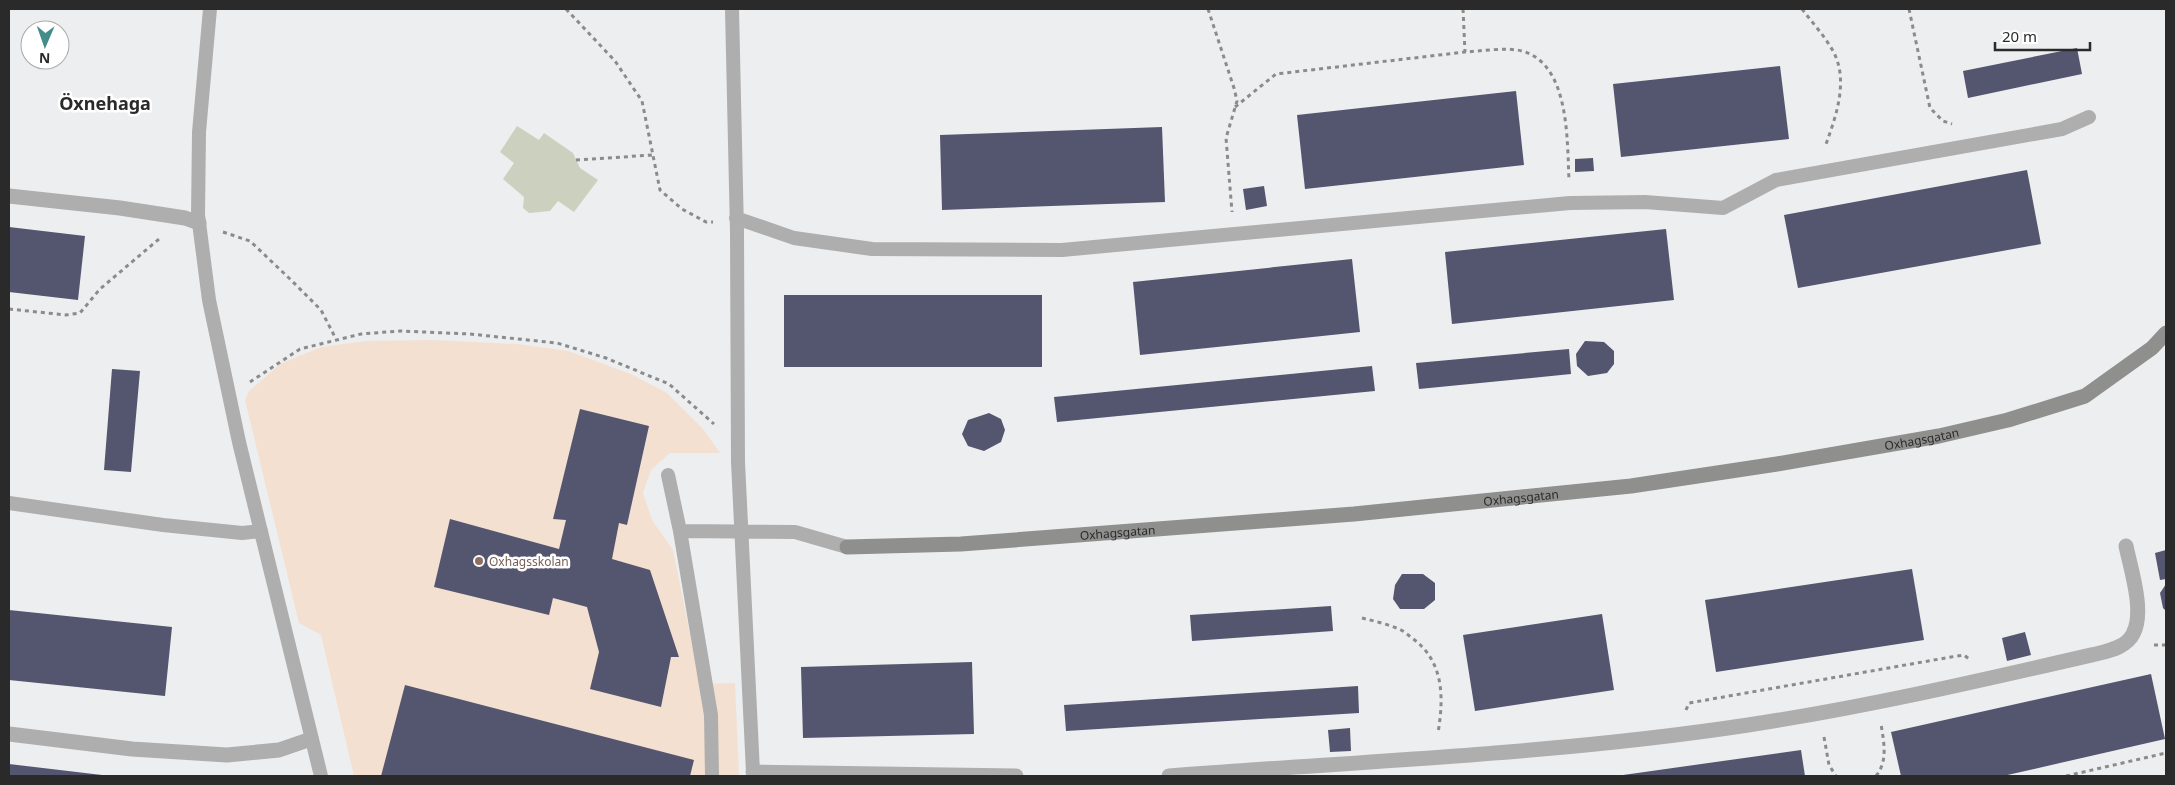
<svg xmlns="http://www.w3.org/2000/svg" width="2175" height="785" font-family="'Noto Sans',sans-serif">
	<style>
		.education { fill: #f4e0d1 }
		.green { fill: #cbd1be }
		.building { fill: #54556e }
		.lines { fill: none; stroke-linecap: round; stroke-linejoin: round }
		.path { stroke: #8b8b8c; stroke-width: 3; stroke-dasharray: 4 4; stroke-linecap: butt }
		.lane { stroke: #aeaeae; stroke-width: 14 }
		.street { stroke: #aeaeae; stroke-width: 15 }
		.secondary { stroke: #8f8f8e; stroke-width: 15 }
		.education-dot { fill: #8d6e63; stroke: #fff; stroke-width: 2 }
		.labels { text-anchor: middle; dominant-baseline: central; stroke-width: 5; stroke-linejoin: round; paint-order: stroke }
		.street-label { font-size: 12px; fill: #2a2a2b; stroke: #fff }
		.education-label { font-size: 12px; fill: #785e54; stroke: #fff; text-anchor: start }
		.district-label { font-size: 18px; font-weight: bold; fill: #2a2a2b; stroke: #fff }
	</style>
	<rect width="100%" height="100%" fill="#edeeef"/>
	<!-- education -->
	<path class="education" d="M432,340L517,344L568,351L631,374L667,393L703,429L720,453H670L651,470L643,493L652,520L673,550L700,684L735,683L739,776H354L321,635L299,623L245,400L249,391L280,364L321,347L366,341Z"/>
	<!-- green -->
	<path class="green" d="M517,126L539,140L544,133L573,153L580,168L598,180L574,212L558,201L550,211L529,213L523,208L524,197L503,179L514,163L500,152Z"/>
	<!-- building -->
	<path class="building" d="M2077,48L2082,74L1968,98L1963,71Z
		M1780,66L1789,139L1621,157L1613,84Z
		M1516,91L1524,165L1305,189L1297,115Z
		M1162,127L1165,202L942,210L940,135Z
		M1593,158L1594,171L1575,172V159Z
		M2027,170L2041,244L1798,288L1784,215Z
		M1264,186L1267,206L1246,210L1243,189Z
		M9,227L85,236L78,300L9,292Z
		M1666,229L1674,300L1452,324L1445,252Z
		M1352,259L1360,332L1140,355L1133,282Z
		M784,295H1042V367H784Z
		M1585,341L1604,342L1614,351V364L1607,373L1588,376L1577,366L1576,354Z
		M1569,349L1571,374L1419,389L1416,363Z
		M1372,366L1375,391L1057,422L1054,397Z
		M112,369L140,371L131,472L104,470Z
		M580,409L649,426L627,525L619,523L612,559L650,570L679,657H671L661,707L590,689L599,652L587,607L553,598L549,615L434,587L450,519L559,549L566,520L553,519Z
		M989,413L1001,419L1005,430L1001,442L984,451L968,446L962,434L968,420Z
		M2166,550V579L2160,580L2155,553Z
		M1912,569L1924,640L1716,672L1705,600Z
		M1402,574H1423L1435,583V600L1424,609H1400L1393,599L1395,585Z
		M2166,584V611L2163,608L2160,593Z
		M1331,606L1333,631L1192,641L1190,615Z
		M9,610L172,627L165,696L9,680Z
		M1602,614L1614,690L1475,711L1463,635Z
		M2025,632L2031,655L2007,661L2002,638Z
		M972,662L974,734L803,738L801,667Z
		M2151,674L2165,739L2003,776H1901L1891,732Z
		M405,685L694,760L690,776H381Z
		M1358,686L1359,713L1066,731L1064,705Z
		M1350,728L1351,751L1330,752L1328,730Z
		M1801,750L1805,776H1623V775Z
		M9,764L102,775V776H9Z"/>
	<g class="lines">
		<!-- path -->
		<path class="path" d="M566,9L615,61L642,101L660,190L682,209L706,222H713
			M1208,9L1234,88L1237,101L1226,138L1232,212
			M1463,9L1465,52C1481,51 1507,47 1522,51C1570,64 1567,141 1569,180
			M1802,9C1811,21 1822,33 1830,46C1851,77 1836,116 1825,147
			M1909,9L1930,108L1943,121L1952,124
			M1235,107L1276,74L1465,52
			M576,160L653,155
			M223,232L250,241L290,279L321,310L337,341
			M9,309L66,315L80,313L100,289L159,239
			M250,382L300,349L361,334L400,331L470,334L557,343L606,358L669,384L714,424
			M1362,618C1374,621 1387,624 1399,629C1404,631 1408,635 1412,638C1444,661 1444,697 1438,733
			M2154,645H2166
			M1686,710L1689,703L1951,657L1964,655L1969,659
			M1824,737L1829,765L1836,776
			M1876,776C1888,761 1884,743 1881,724
			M2066,776L2166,753"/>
		<!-- lane -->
		<path class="lane" d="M210,9L199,132L198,215L209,300L239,442L321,776
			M732,9L737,232L738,462L753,772
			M736,218L794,238L872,249L1062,250L1570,203L1645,202L1723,208L1776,180L2062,129L2089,117
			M668,475L680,531
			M9,503L163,525L242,533L261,531
			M712,776L711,715L680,531L795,532L847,547"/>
		<!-- street -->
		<path class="street" d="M9,196L120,208L185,218L199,223
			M9,734L132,749L227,755L279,750L311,739
			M753,772L1016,776
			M1169,776C1363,761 1557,754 1748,725C1867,707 1983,680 2100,653C2112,650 2127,646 2133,634C2145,612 2131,570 2126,546"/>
		<!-- secondary -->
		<path class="secondary" id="s1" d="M847,547L961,544L1354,514L1631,486L1777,464L1939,436L2008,420L2085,396L2152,348L2166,333"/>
	</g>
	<!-- markers -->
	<circle class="education-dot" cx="479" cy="561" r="5"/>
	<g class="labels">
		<!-- street labels -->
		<g class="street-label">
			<text stroke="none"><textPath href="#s1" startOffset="1081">Oxhagsgatan</textPath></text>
			<text stroke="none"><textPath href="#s1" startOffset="676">Oxhagsgatan</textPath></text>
			<text stroke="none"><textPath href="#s1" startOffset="271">Oxhagsgatan</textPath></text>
		</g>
		<!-- education labels -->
		<g class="education-label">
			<text x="489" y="561">Oxhagsskolan</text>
		</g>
		<!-- district labels -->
		<g class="district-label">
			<text x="105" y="103">Öxnehaga</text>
		</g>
	</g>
	<!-- border -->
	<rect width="2175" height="785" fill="none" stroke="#2a2a2b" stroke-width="20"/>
	<!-- north arrow -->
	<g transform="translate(45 45) rotate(182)"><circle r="24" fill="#ffffff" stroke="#aaaaaa"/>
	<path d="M0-4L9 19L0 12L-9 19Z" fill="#448c89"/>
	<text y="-8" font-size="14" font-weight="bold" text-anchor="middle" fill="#2a2a2b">N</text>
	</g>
	<!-- scale -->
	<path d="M1995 42v8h95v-8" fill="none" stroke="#2a2a2b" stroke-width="2.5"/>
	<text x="2002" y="42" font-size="15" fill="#2a2a2b" stroke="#ffffff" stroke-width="4" paint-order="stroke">20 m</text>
</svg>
